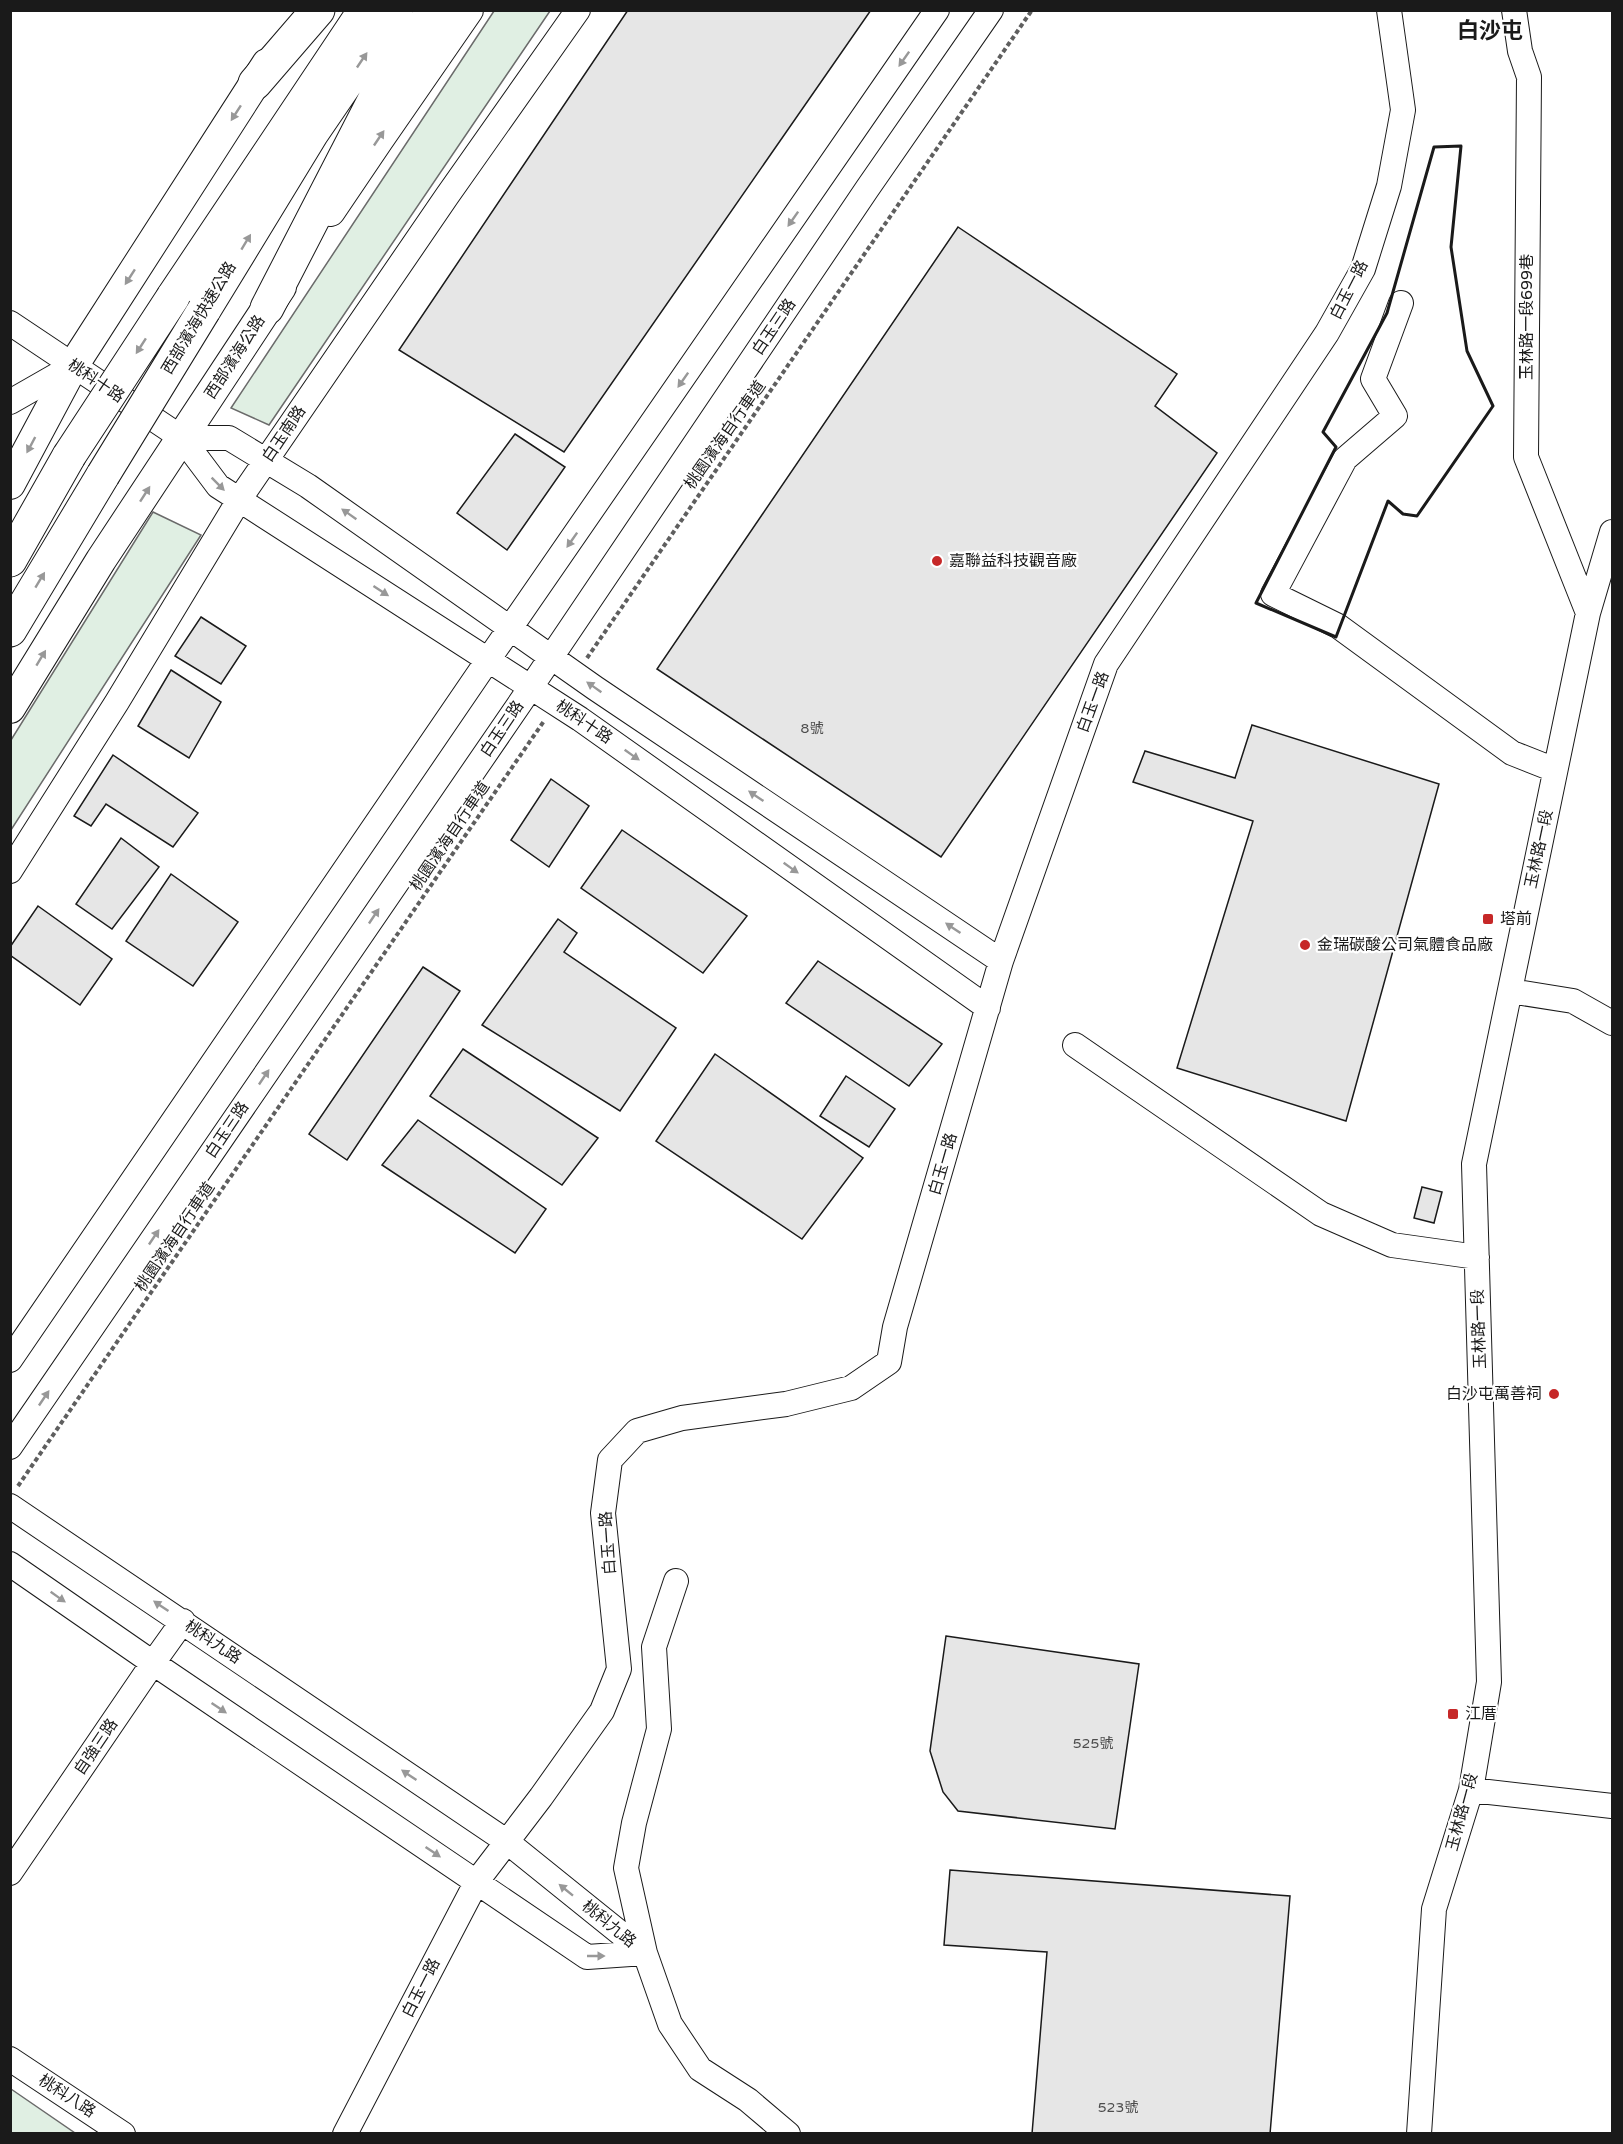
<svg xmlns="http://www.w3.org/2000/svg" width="1623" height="2144" font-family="'Varela Round','Noto Sans TC',sans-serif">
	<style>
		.green { fill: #e0efe3; stroke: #6a6a6a; stroke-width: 1.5 }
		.building { fill: #e6e6e6; stroke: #1a1a1a; stroke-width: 1.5 }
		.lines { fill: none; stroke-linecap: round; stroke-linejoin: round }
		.minor-casing { stroke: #1a1a1a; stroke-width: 26 }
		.major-casing { stroke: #1a1a1a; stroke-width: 32 }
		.highway-casing { stroke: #1a1a1a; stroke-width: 35 }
		.path { stroke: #5f5f5f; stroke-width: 4; stroke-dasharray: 4.5 3; stroke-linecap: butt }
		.minor { stroke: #fff; stroke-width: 24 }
		.major { stroke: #fff; stroke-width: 30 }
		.highway { stroke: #fff; stroke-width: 33 }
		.highway-bridge-casing { stroke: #1a1a1a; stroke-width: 35; stroke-linecap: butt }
		.highway-bridge { stroke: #fff; stroke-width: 33 }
		.wall { stroke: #1a1a1a; stroke-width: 3 }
		.oneway { fill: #989898 }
		.poi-dot { fill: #c62828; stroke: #fff; stroke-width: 2 }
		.labels { text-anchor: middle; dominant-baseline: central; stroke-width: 4.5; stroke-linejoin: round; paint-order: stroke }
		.number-label { font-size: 14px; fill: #4d4d4d }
		.street-label { font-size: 16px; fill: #1a1a1a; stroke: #fff }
		.poi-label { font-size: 16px; fill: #1a1a1a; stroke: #fff; text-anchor: start }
		.district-label { font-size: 22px; font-weight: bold; fill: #1a1a1a; stroke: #fff }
	</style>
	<rect width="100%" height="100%" fill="#fff"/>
	<!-- green -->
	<path class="green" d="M494,11H550L269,425L231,408Z
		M153,512L201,535L11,830V740Z
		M11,2089L75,2133H11Z"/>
	<!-- building -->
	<path class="building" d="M628,10H871L564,452L399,350Z
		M958,227L1177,374L1155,406L1217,453L941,857L657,669Z
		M515,434L565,467L507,550L457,513Z
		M201,617L246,646L221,684L175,656Z
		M171,670L221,702L189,758L138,726Z
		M1252,725L1439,784L1346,1121L1177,1068L1253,821L1133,782L1145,751L1235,778Z
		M113,755L198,813L173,847L106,804L91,826L74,816Z
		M551,779L589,806L549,867L511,840Z
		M622,830L747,916L703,973L581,888Z
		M121,838L159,867L112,929L76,904Z
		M171,874L238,922L193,986L126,941Z
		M38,906L112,959L80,1005L10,955V947Z
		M558,919L577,933L564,952L676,1028L620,1111L482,1025Z
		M818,961L942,1044L909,1086L786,1003Z
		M423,967L460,991L347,1160L309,1134Z
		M463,1049L598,1138L562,1185L430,1096Z
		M715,1054L863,1158L802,1239L656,1141Z
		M846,1076L895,1109L869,1147L820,1116Z
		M418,1120L546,1209L515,1253L382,1165Z
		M1422,1187L1442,1192L1434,1223L1414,1218Z
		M946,1636L1139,1664L1115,1829L958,1811L943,1792L930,1751Z
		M950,1870L1290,1896L1270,2134H1032L1047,1952L944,1945Z"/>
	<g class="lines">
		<!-- minor casing -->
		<g class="minor-casing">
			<path id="minor" d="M1514,10L1520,51L1529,77L1526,457L1588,613
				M1401,303L1373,379L1395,416L1345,459L1273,594L1338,626L1512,753L1555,770
				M10,323L182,438L218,486L580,719L988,1008
				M10,402L73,366
				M182,438H229L308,486L595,688L1001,961
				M10,871L117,702L239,500L447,196L578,10
				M1510,991L1573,1001L1612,1023
				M1075,1045L1321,1214L1392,1245L1477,1257
				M10,1360L488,660L937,10
				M10,1447L531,687L867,189L991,10
				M10,1506L506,1841L645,1953
				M10,1564L153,1663L587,1957L645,1953
				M676,1581L654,1647L659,1729L634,1823L626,1868L645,1953L670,2024L700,2069L748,2100L788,2134
				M1471,1790L1612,1806
				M10,1873L153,1663L183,1621
				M10,2059L123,2134
				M345,2134L477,1881L541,1797L602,1711L619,1669L603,1513L610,1460L637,1431L682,1418L786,1404L851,1388L889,1362L895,1327L1001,961L1106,664L1327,333L1363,269L1389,186L1403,110L1389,10
				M1419,2134L1434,1909L1471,1790L1489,1682L1474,1164L1588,613L1612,532"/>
		</g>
		<!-- major casing -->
		<g class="major-casing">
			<path id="major" d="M330,211L378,140L468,10
				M10,484L73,366L267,64
				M10,708L101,560L281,287"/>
		</g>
		<!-- highway casing -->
		<g class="highway-casing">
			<path id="highway" d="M255,83L318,10
				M173,297L365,10
				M267,308L381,87L434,10
				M204,310L312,133L396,10
				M10,560L69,456
				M10,630L103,475"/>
		</g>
		<!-- path -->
		<path class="path" d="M587,658L1032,10
			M18,1486L544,721"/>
		<!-- minor -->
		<use href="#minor" class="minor"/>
		<!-- major -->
		<use href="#major" class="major"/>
		<!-- highway -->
		<use href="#highway" class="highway"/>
		<!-- highway-bridge casing -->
		<g class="highway-bridge-casing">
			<path id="highway-bridge" d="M69,456L173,297
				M103,475L204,310"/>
		</g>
		<!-- highway-bridge -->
		<use href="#highway-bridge" class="highway-bridge"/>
		<!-- wall -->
		<path class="wall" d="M1461,146L1451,247L1467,351L1493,406L1417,516L1403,514L1388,501L1336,637L1256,603L1336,447L1323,432L1387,313L1434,147Z"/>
	</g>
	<!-- one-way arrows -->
	<defs><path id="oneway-solid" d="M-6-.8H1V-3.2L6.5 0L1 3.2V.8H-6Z" transform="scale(1.5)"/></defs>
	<g class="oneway">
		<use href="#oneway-solid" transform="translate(904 59) rotate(125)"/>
		<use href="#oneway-solid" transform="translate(362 60) rotate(-56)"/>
		<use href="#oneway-solid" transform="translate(236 113) rotate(123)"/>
		<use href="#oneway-solid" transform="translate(379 138) rotate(-56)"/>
		<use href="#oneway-solid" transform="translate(793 219) rotate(125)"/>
		<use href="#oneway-solid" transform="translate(246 242) rotate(-59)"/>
		<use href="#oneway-solid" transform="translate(130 277) rotate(123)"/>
		<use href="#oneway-solid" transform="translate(141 346) rotate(123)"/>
		<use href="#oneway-solid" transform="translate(683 380) rotate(125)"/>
		<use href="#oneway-solid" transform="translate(31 445) rotate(118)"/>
		<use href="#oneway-solid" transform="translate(218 484) rotate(45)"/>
		<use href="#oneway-solid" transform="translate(145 494) rotate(-57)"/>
		<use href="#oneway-solid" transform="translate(349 514) rotate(-145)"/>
		<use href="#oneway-solid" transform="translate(572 540) rotate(125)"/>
		<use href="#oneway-solid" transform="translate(40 580) rotate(-59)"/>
		<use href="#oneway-solid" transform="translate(381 591) rotate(33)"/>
		<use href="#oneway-solid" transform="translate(41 658) rotate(-59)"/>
		<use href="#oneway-solid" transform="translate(594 687) rotate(-145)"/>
		<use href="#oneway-solid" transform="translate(632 755) rotate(35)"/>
		<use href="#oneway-solid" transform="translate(756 796) rotate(-146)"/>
		<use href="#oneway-solid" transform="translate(791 868) rotate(35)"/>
		<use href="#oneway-solid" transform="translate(374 916) rotate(-56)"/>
		<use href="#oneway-solid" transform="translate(953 928) rotate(-146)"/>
		<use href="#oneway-solid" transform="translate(264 1077) rotate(-56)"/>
		<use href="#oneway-solid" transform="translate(154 1237) rotate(-56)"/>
		<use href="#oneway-solid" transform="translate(44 1398) rotate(-56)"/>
		<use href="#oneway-solid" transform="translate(58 1597) rotate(35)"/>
		<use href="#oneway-solid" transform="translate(161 1606) rotate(-146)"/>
		<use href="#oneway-solid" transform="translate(219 1708) rotate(34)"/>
		<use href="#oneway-solid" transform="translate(409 1775) rotate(-146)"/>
		<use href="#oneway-solid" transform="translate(433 1852) rotate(34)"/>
		<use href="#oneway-solid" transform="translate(566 1890) rotate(-141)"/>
		<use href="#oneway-solid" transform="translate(596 1956)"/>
	</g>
	<!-- markers -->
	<g class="poi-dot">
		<circle cx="937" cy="561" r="6"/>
		<rect x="1482" y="913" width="12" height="12" rx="3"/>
		<circle cx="1305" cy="945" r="6"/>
		<circle cx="1554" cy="1394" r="6"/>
		<rect x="1447" y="1708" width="12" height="12" rx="3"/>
	</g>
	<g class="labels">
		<!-- number labels -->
		<g class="number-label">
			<text x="812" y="728">8號</text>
			<text x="1093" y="1743">525號</text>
			<text x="1118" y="2107">523號</text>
		</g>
		<!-- street labels -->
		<g class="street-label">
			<text transform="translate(1349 290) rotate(-63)">白玉一路</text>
			<text transform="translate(1527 317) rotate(-90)">玉林路一段699巷</text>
			<text transform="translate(199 318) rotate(-59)">西部濱海快速公路</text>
			<text transform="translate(774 327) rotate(-56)">白玉三路</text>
			<text transform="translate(235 357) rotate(-57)">西部濱海公路</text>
			<text transform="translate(96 381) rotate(34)">桃科十路</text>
			<text transform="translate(284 434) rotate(-56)">白玉南路</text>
			<text transform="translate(725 435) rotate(-55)">桃園濱海自行車道</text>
			<text transform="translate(1093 702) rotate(-70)">白玉一路</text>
			<text transform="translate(584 722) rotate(34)">桃科十路</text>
			<text transform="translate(502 729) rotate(-56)">白玉三路</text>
			<text transform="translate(450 836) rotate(-56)">桃園濱海自行車道</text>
			<text transform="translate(1539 849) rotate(-78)">玉林路一段</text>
			<text transform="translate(227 1130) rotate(-56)">白玉三路</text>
			<text transform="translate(943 1164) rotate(-74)">白玉一路</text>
			<text transform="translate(175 1237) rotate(-56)">桃園濱海自行車道</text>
			<text transform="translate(1479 1329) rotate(-92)">玉林路一段</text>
			<text transform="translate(608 1543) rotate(-94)">白玉一路</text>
			<text transform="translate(213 1642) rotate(34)">桃科九路</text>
			<text transform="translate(96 1747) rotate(-56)">自強三路</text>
			<text transform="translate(1462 1812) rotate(-75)">玉林路一段</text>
			<text transform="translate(609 1924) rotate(39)">桃科九路</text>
			<text transform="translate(421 1988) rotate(-63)">白玉一路</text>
			<text transform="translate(67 2096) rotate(33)">桃科八路</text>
		</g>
		<!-- poi labels -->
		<g class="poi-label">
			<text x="949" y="561">嘉聯益科技觀音廠</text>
			<text x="1500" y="919">塔前</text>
			<text x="1317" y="945">金瑞碳酸公司氣體食品廠</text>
			<text x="1542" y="1394" text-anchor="end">白沙屯萬善祠</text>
			<text x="1465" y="1714">江厝</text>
		</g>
		<!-- district labels -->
		<g class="district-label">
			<text x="1490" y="31">白沙屯</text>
		</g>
	</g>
	<!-- border -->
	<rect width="1623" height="2144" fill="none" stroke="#1a1a1a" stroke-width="24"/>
</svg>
